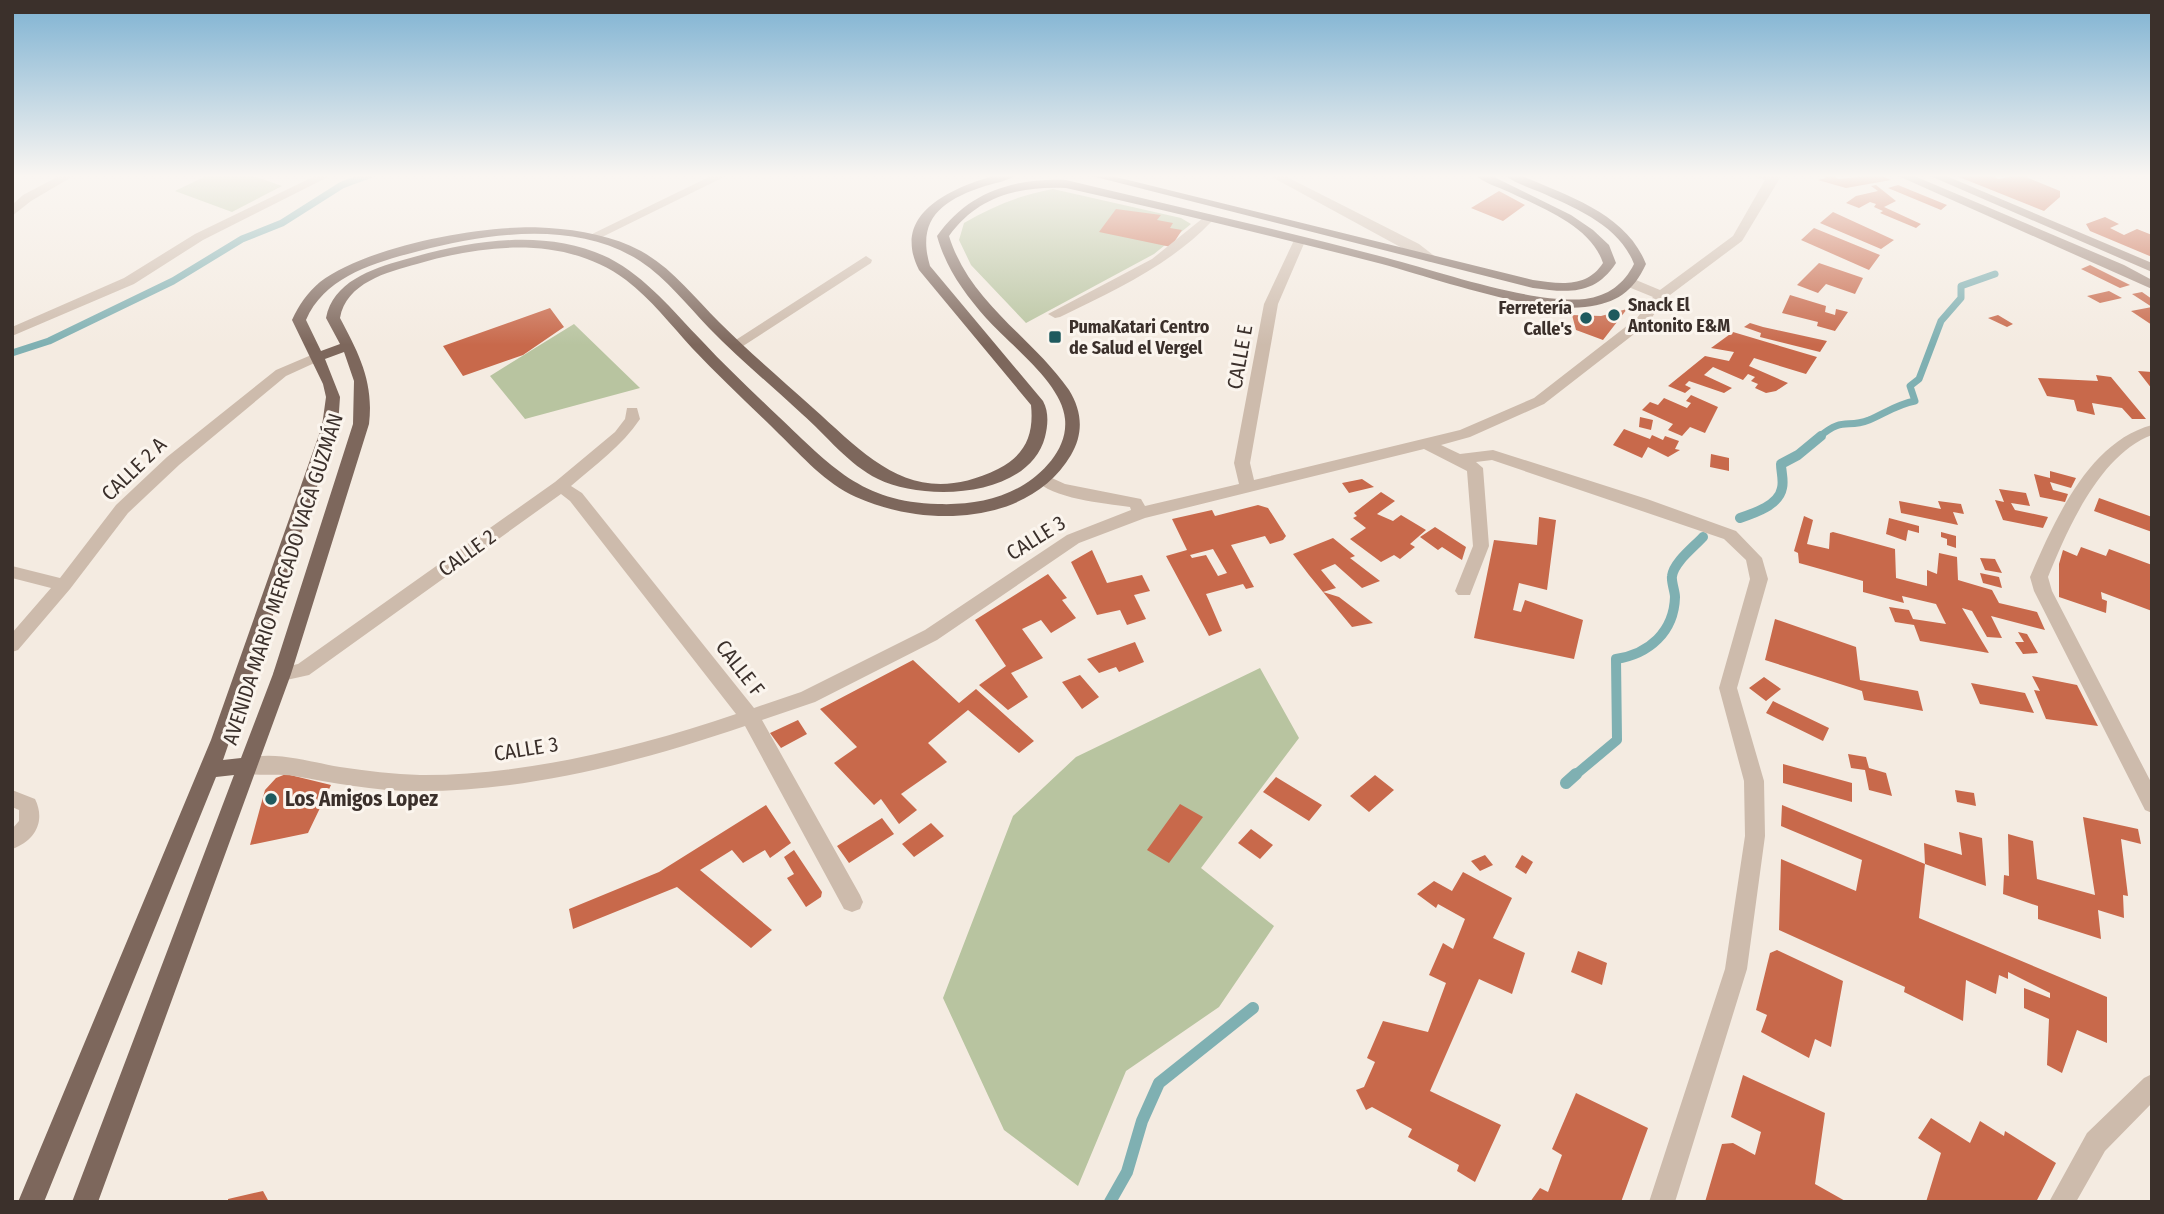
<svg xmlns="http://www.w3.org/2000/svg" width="2164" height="1214" font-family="'Fira Sans Condensed',sans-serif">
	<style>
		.green { fill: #b8c4a0 }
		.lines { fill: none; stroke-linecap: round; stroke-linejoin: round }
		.stream-far2 { stroke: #7fb0b2; stroke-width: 7 }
		.stream-far1 { stroke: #7fb0b2; stroke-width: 10 }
		.stream { stroke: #7fb0b2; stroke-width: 12 }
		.building { fill: #c8694b; fill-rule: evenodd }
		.minor { fill: #cdbbac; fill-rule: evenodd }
		.secondary { fill: #a18a7d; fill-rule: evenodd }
		.primary { fill: #7d675c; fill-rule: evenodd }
		.poi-dot { fill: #1f5a5e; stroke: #fbf5ee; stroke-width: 2.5 }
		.labels { text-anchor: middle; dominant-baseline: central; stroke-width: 6; stroke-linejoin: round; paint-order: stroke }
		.far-poi-label { font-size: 18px; font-weight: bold; fill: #3b302b; stroke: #fbf5ee; text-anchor: start }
		.street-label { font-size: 21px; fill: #3b302b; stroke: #fbf5ee }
		.poi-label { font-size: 21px; font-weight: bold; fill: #3b302b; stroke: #fbf5ee; text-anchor: start }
	</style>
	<rect width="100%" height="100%" fill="#f4ebe1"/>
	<!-- green -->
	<path class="green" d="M208,175H251L282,186L232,212L175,191Z
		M1053,189L1181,218L1191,224L1154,254L1026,323L971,265L959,240L964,223C993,206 1020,195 1053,189Z
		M574,324L640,388L525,419L490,376Z
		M1260,668L1299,738L1201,868L1274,926L1219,1007L1126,1071L1078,1186L1004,1130L943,998L1013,816L1076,757Z"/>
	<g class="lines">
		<!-- stream-far2 -->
		<path class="stream-far2" d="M12,353L49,341L173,281L242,239L282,223L342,185L369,175
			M1819,437C1844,416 1846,429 1869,420C1885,413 1898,404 1915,401L1910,386L1919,379L1941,321L1961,298V286L1995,274"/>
		<!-- stream-far1 -->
		<path class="stream-far1" d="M1740,518C1755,513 1779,505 1782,488C1784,480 1781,472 1781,464L1798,455L1821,436
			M1574,776L1617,740L1616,659C1649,654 1674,632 1675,597C1675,591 1671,582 1672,576C1674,562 1694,547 1703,537"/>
		<!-- stream -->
		<path class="stream" d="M1566,783L1576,774
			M1110,1202L1127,1172L1142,1121L1159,1083L1253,1008"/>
	</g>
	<!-- building -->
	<path class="building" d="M1821,175H1832L1838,179L1879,175L1891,180L1846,188L1818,180L1826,178Z
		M1954,175H1991L1998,179L2021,175L2060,191V197L2044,211Z
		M1876,185L1896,201L1884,207L1921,224L1916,228L1880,213L1883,211L1874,207L1876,204L1870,202L1859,208L1846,203L1856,196L1878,191L1871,186Z
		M1898,185L1947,205L1941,210L1888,188Z
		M1499,191L1525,205L1503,221L1471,208Z
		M1116,209L1161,215L1157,220L1173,223L1170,228L1182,230L1171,247L1099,232Z
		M1833,212L1894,240L1881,249L1820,223Z
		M2105,217L2119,224L2110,228L2124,235L2137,229L2152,235V257L2090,231L2086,224Z
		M1814,228L1880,255L1869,270L1801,240Z
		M1819,263L1863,278L1855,294L1826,284L1818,293L1797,285Z
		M2090,265L2130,285L2120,288L2081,269Z
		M2109,291L2122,298L2100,303L2087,296Z
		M2142,292L2152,299V325L2131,311L2152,307L2132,294Z
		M1790,295L1826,306L1825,312L1835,315L1836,309L1848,312L1835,331L1817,326L1818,322L1782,313Z
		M550,308L564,327L523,355L463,376L443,346Z
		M1627,309L1603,340L1576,330L1572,315L1601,316Z
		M1998,315L2013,324L2007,327L1988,318Z
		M1750,323L1763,327L1827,341L1820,352L1760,337L1761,333L1744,327Z
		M1733,332L1817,357L1806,374L1754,358L1749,366L1788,383L1776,391L1766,393L1755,388L1758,384L1751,381L1755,377L1748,374L1743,380L1713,367L1704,375L1732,388L1724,393L1689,381L1685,385L1691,388L1685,393L1668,386L1705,356L1729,361L1734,352L1711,348Z
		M2138,371L2152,372V389Z
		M2096,375L2111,377L2146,419H2132L2122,408L2092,403L2095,415L2077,411L2074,400L2047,396L2038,378L2098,381Z
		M1691,395L1718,407L1705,433L1690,427L1682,436L1668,430L1673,424L1642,410L1650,402L1658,405L1664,398L1687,408L1691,403L1686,401Z
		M1640,417L1653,420L1651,430L1639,427Z
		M1624,429L1650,439L1652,435L1663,440L1665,436L1679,441L1675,449L1680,450L1668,457L1648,447L1642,458L1613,445Z
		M1711,454L1729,458V471L1710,467Z
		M2050,471L2076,478L2071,488L2050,482L2053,490L2068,494L2065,502L2040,497L2034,474L2050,478Z
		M1362,479L1374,487L1349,493L1342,483Z
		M1999,489L2026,493L2030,506L2011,503L2015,510L2048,517L2043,528L2003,520L1995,500L2004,502Z
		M1381,492L1395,501L1377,514L1393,521L1401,515L1426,530L1410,544L1415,547L1400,559L1394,555L1381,562L1350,539L1366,528L1353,518L1357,516L1354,513Z
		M2099,498L2152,517V532L2094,511Z
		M1899,501L1941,509L1938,501L1961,504L1964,514L1953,512L1958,525L1901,513Z
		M1258,505L1268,508L1286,536L1283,540L1270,544L1265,536L1231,545L1254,587L1246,589L1243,584L1206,594L1222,631L1209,636L1166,556L1187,550L1172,519L1212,510L1215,516ZM1213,549L1227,573L1218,576L1206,555L1192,558L1190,555Z
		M1804,516L1813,520L1807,544L1829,549L1830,533L1833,532L1895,549L1896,578L1927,586V570L1937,574L1939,553L1957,557L1958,580L1992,590L1999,603L2037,612L2045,630L1991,616L2002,638L1987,637L1972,611L1962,608L1989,653L1920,641L1914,625L1895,622L1889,607L1909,610L1913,619L1946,624L1936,604L1902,596L1904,603L1863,592V581L1799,563L1798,553L1794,551Z
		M1539,517L1556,520L1547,590L1519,583L1513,610L1521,612L1525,600L1583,620L1574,659L1474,638L1494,540L1537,545Z
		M1889,518L1919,526V533L1908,530L1906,541L1886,534Z
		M1435,527L1466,547L1462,560L1442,547L1438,550L1420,537Z
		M1941,532L1956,536V548L1947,545V539L1941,537Z
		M1333,538L1355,556L1350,558L1380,581L1362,588L1335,564L1321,570L1336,588L1323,592L1339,597L1373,623L1352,627L1323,592L1309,575L1293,554Z
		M2081,547L2106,556L2109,549L2152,565V611L2101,592L2102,599L2107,601L2106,613L2059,597V564L2063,550L2077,556Z
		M1092,550L1107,583L1142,575L1150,591L1134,595L1146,619L1127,625L1120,610L1097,615L1071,562Z
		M1980,558L1995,559L2002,573L1985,570Z
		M1980,573L1999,577L2002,588L1983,583Z
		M1048,574L1067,598L1062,600L1076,618L1051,633L1041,620L1022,629L1043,658L1011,673L1028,697L1008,710L979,685L1006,666L975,620Z
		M1775,619L1856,647L1860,680L1918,691L1923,711L1864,700L1862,691L1765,660Z
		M2018,632L2027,634L2038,653L2023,654L2015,642H2024Z
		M1135,642L1144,662L1119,672L1116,667L1099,673L1087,659Z
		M913,660L959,703L976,689L1034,741L1019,753L968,710L928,743L947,762L901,794L917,810L899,824L881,799L874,805L834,763L857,747L820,709Z
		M1080,675L1099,697L1082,709L1062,682Z
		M2032,676L2077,685L2098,726L2046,719L2034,690L2040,691Z
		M1764,677L1781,689L1766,701L1749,688Z
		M1971,683L2025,693L2034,713L1980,704Z
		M1773,701L1829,728L1823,741L1766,713Z
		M798,720L807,734L781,748L770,733Z
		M1848,754L1866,757L1869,768L1886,773L1892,796L1869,790L1865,770L1851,768Z
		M1783,764L1852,783V802L1783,783Z
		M286,774L331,785L308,833L250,845L265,790L276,778Z
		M1375,775L1394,790L1369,812L1350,796Z
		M1276,777L1322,805L1309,821L1263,792Z
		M1955,790L1974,793L1976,806L1957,802Z
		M1180,804L1203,817L1169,863L1147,850Z
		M766,805L791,843L770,858L765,850L743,863L732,850L700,870L772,930L751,948L677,887L573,929L569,909L659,872Z
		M1782,805L1925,864L1919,918L2107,997V1043L2077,1030L2062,1073L2047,1065L2049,1019L2024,1008V988L2050,998V993L2008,972V979L1999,975L1996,994L1966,980L1963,1021L1904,992L1905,987L1779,930L1781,859L1856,891L1862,860L1781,826Z
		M2083,817L2138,829L2141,844L2121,839L2128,896L2123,895L2124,918L2098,910L2101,939L2038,919V906L2003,894L2004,875L2009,876L2008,834L2033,841L2037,879L2095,895Z
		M882,818L894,834L849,863L837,846Z
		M931,823L944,836L914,857L902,844Z
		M1251,829L1273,845L1260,859L1238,843Z
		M1959,832L1982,838L1986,886L1925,864L1924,843L1962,855Z
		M794,850L822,892L821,897L806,907L787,878L794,874L784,857Z
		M1485,855L1493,865L1480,871L1471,861Z
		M1522,855L1533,862L1526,874L1515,867Z
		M1463,872L1512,898L1493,938L1525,953L1512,994L1479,979L1430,1091L1501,1125L1475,1182L1457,1171L1459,1165L1408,1137L1412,1129L1372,1107L1366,1110L1356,1090L1364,1087L1375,1062L1367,1058L1383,1021L1428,1032L1446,983L1429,975L1443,943L1453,949L1465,919L1438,904L1436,908L1417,894L1434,881L1452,891Z
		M1777,950L1843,981L1831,1047L1815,1039L1809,1058L1761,1032L1767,1015L1756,1010L1770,953Z
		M1578,951L1607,963L1602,985L1571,972Z
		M1743,1075L1825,1113L1815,1184L1847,1202H1705L1722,1144L1733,1143L1755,1155L1761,1132L1731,1117Z
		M1576,1093L1648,1128L1621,1202H1530L1540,1188L1548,1192L1562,1155L1552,1149Z
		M1931,1118L1970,1143L1980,1121L2004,1136L2005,1131L2056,1163L2036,1202H1926L1941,1153L1918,1138Z
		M263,1191L269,1202H228V1199Z"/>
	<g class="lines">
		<!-- minor -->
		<path class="minor" d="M61,175H75L31,201L12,216V205L23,195Z
			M317,175H332L203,240L134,284L12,336V327L124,278L195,234Z
			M713,175H728L596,240L586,237Z
			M1268,175H1283L1419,244L1437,258L1431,262L1426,261Z
			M1751,175H1780V178L1742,241L1666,298L1647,324L1544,404L1470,437L1441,445L1460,454L1493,450L1647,499L1736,531L1762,558L1768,579L1737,688L1764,781L1765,836L1747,969L1675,1202H1649L1725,969L1745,836L1744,781L1719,688L1750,579L1746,560L1724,539L1492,460L1476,462L1483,468L1489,546L1470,595H1458L1455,591L1473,546L1467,471L1424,449L1145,518L1079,543L937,640L815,702L762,720L860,895L863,902L860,909L852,912L844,909L745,726C642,761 531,791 421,791C379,792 335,783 294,776C277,773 256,777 241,772L238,766L241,760C272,749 309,762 340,767C366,771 394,774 420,775C524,776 639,747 736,714L570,501L561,494L309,675L282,681L275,679L273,674L275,669L298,664L555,482L615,432L625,419L627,408H637L640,419C622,446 595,465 571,486L582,493L754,708L801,692L925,630L1067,535L1131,510L1130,507C1104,503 1051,499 1035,479L1037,475L1043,474L1065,484L1141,499L1145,506L1239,484L1234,463L1264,304L1296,236L1306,239L1278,304L1250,463L1254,480L1460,430L1534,398L1637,318L1653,297L1626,286V280H1636L1660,290L1733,236L1765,180Z
			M1208,214L1212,215V221C1169,266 1115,290 1060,317L1055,318L1048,314L1152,259Z
			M866,256L872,260L871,263L740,348L735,349L728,345Z
			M316,353L323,357L321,360L286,376L179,465L128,513L70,589L18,650L12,652V633L51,588L12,578V566L60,578L116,505L167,457L276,370Z
			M2152,425V435C2100,454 2067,530 2048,577L2052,591L2152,784V813L2145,810L2034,591L2030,577C2054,522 2088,442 2152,425Z
			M12,790L35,799C46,821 35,841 12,849V829L19,821V810L12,807Z
			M2152,1074V1103L2105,1151L2076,1202H2049L2087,1133L2144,1078Z"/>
		<!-- secondary -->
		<path class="secondary" d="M1896,175H1912L2124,265L2152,280V289Z
			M1928,175H1944L2152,263V272Z"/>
		<!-- primary -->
		<path class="primary" d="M997,175H1016C1008,181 995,183 985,186C942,200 916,219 930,266L1043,401C1049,412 1048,425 1045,437C1029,498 925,502 878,479C849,465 826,435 802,414C771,385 738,358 709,328C687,305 667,279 640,261C576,220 488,233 419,251C376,262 325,276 306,320L321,351L340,344L326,318C333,282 371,269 403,260C468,241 545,227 609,258C647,278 673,311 702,341C726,367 753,392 779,417C831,466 861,502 938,504C967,505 995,501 1020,487C1044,473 1068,448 1065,419C1062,383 1010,345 986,318C964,293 946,268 937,236C968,192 1013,178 1066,180C1173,206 1281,230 1387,258C1441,272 1531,304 1585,299C1608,296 1624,284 1634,264C1619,225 1575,208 1540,192C1528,187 1514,183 1505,175H1520C1567,196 1626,213 1646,264C1633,292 1617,303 1585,307C1532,313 1437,279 1382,264C1277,237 1172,212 1066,188C1019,186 978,196 949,236C970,303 1031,336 1069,390C1082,411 1084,433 1071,455C1029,526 924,528 856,497C825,483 803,457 779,434C750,405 720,378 692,348C671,325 651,299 626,280C566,235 484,244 417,264C387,272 346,283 340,318C359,354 374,382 369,424L291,674L98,1202H72L234,775L216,777L44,1202H18L211,740L322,426L326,397L323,384L292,320C299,305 307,293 320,282C369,245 489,223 549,228C580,230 613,236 641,251C672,268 694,297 719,322C749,352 781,379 813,408C870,459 914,510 998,469C1026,455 1034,434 1031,405L919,270C890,213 953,187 997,175ZM344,352L354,381L353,424L273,674L241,758L223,760L338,426L340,397L325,359Z
			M1088,175H1108L1533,280C1560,284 1587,288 1603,263C1591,226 1542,208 1509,192C1498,187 1484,183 1475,175H1490L1571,215L1593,230L1609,245L1616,263C1595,295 1569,293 1533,288Z"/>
	</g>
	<!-- sky -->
	<linearGradient id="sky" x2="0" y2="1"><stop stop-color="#7eb2d2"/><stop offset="0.51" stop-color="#faf6f2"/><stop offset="1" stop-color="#faf6f2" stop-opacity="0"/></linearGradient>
	<rect width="2164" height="345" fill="url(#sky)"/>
	<!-- markers -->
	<g class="poi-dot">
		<circle cx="1614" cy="315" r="7"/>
		<circle cx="1586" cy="318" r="7"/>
		<rect x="1048" y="330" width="14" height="14" rx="3.5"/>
		<circle cx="271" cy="799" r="7"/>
	</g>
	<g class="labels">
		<!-- far-poi labels -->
		<g class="far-poi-label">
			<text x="1628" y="305">Snack El<tspan x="1628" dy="21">Antonito E&amp;M</tspan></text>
			<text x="1572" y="308" text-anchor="end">Ferretería<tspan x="1572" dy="21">Calle's</tspan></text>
			<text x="1069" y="327">PumaKatari Centro<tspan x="1069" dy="21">de Salud el Vergel</tspan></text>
		</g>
		<!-- street labels -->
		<g class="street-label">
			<text transform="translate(1240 357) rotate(-80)">CALLE E</text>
			<text transform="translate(134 469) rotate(-44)">CALLE 2 A</text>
			<text transform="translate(1036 538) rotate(-32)">CALLE 3</text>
			<text transform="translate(467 553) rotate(-36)">CALLE 2</text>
			<text transform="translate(283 579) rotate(-72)">AVENIDA MARIO MERCADO VACA GUZMÁN</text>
			<text transform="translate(740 668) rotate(52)">CALLE F</text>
			<text transform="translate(526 749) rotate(-9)">CALLE 3</text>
		</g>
		<!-- poi labels -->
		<g class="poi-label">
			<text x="285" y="799">Los Amigos Lopez</text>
		</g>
	</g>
	<!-- border -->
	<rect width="2164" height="1214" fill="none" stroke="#3b302b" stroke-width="28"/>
</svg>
